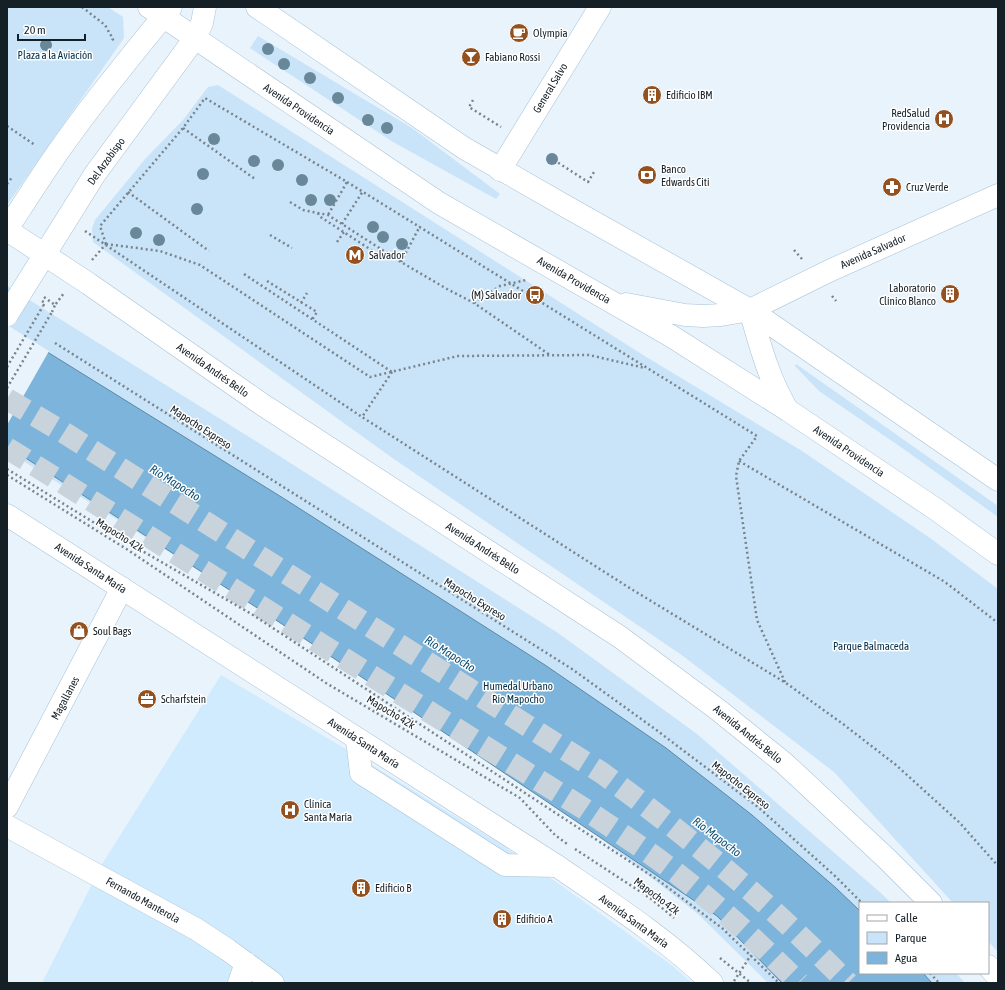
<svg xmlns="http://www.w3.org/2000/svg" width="1005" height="990" font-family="'Asap Condensed',sans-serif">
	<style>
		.built { fill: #d0eafe }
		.green { fill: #c9e4f8 }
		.water { fill: #7db4db; stroke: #5e87a5 }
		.pier { fill: #e8f3fb }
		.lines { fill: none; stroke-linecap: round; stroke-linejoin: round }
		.highway-tunnel { stroke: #c8d3db; stroke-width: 22; stroke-dasharray: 22 11; stroke-linecap: butt }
		.minor-casing { stroke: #a8c2d6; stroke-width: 23 }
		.major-casing { stroke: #a8c2d6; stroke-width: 23 }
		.path { stroke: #79838b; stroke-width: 2.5; stroke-dasharray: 2 3; stroke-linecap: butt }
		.minor { stroke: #fff; stroke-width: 22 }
		.major { stroke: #fff; stroke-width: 22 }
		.major-bridge-casing { stroke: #a8c2d6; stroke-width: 23; stroke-linecap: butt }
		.path-bridge { stroke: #79838b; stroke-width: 2.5; stroke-dasharray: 2 3; stroke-linecap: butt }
		.major-bridge { stroke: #fff; stroke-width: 22 }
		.tree { fill: #688799 }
		.labels { text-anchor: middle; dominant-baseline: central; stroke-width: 3; stroke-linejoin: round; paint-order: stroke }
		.poi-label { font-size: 11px; fill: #151f26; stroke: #fff; text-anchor: start }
		.park-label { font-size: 11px; fill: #002e48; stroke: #fff }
		.street-label { font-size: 11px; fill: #151f26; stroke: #fff }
		.water-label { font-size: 12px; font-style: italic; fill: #0e5176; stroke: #fff }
	</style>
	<rect width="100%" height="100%" fill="#e8f3fb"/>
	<!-- built -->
	<path class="built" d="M221,675L354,754L502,845L562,886L670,964L692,983H42L101,866Z"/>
	<!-- green -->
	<path class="green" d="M7,7H108L123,17L124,38L7,205Z
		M258,36L412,128L500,194L496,199L393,142L250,48Z
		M218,85L643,355L802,451L930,538L998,589V952L988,941V903H953L834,772L683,656L391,457L93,242L92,228L95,220L146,158L183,120L208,87Z
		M7,286L262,445L558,633L697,734L882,894L891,903H860V973H956L965,983H768L698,914L603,840L492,762L206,575L7,451Z
		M796,364L998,506V517L905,450L819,391L795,366Z"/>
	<!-- water -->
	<path class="water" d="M7,327L283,498L545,665L666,748L752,815L836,888L860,911V973H923L932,983H782L717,916L296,633L7,446Z"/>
	<!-- pier -->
	<path class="pier" d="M7,325L49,351L7,425Z"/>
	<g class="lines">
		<!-- highway-tunnel -->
		<path class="highway-tunnel" d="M7,399L63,432L602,773C656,813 709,854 760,899C790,926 819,954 848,983
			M7,448L583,808C614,829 645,849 675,872C719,906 760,944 799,983"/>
		<!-- minor casing -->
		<g class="minor-casing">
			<path id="minor" d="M500,170L600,7
				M357,739L361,773L505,865L557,866
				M7,807L122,588
				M7,826L196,929L228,950L273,983
				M239,983L246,963"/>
		</g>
		<!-- major casing -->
		<g class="major-casing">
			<path id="major" d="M149,7L439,203L671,336L789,411L937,510L998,554
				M257,7L464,148L567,207L750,310L998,480
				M7,229C27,199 46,168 68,138C100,93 136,50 171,7
				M7,230L89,284L263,405L620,637L717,709L784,763L887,859L931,903
				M20,294L95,174L195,38L202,23L205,7
				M626,304L685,315L703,316L721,315L750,310L829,271L998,195
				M750,310C760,345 768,377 787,409
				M7,515L557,866C611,903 665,938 712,983
				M988,966L998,977"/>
		</g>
		<!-- path -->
		<path class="path" d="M82,7L105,25L113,39L111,42
			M473,100L469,107L501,127
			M7,126L35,145
			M183,128L255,179
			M554,160L588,182L594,172
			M347,182L757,436L739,461L736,476L757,620L785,682
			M7,184L13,176
			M128,192L209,251
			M290,202L303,210L328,215L401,262L447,289L474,303L550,355
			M318,213L319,216L379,255L382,250
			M342,224L363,191
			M85,231L362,417
			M270,235L292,248
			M337,242L344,232
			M106,244L160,251L200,265L370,377L458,356L589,355L645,368
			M106,244L100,226L183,128L205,98L347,182L328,215
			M794,250L802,259
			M92,260L106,244
			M401,262L420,226
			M244,274L392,372
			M267,281L317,312L312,320
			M832,296L836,301
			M44,297L55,305L64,293
			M42,301L45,303L43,306
			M301,303L307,293
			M474,303L500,286L526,280
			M52,312L55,305
			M55,343L572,669L655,729L758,807L835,876L862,903
			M392,372L362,417L628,587L786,683L843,724L896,765L960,823L998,866
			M739,461L945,582L998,623
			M7,469L106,530L253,615L658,880L722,928L779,983
			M7,475L128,550L326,683L520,798L555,835L567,844
			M575,849L650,898L674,918
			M720,958L751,983
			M930,973L939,983
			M734,981L751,955"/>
		<!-- minor -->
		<use href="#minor" class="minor"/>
		<!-- major -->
		<use href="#major" class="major"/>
		<!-- major-bridge casing -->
		<g class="major-bridge-casing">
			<path id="major-bridge" d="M7,315L20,294"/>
		</g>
		<!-- path-bridge -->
		<path class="path-bridge" d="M7,367L43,306
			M7,388L52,312"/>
		<!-- major-bridge -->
		<use href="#major-bridge" class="major-bridge"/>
	</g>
	<!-- trees -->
	<g class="tree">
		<circle cx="46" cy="45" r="6"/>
		<circle cx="268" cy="49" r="6"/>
		<circle cx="284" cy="64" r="6"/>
		<circle cx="310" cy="78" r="6"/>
		<circle cx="338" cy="98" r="6"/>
		<circle cx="368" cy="120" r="6"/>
		<circle cx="387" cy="128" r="6"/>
		<circle cx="214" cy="139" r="6"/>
		<circle cx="552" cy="159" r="6"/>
		<circle cx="254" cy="161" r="6"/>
		<circle cx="278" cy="165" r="6"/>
		<circle cx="203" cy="174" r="6"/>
		<circle cx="302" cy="180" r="6"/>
		<circle cx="311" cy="200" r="6"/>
		<circle cx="330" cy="200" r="6"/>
		<circle cx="197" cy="209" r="6"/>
		<circle cx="373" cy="227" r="6"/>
		<circle cx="136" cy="233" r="6"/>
		<circle cx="383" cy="237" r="6"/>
		<circle cx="159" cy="240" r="6"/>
		<circle cx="402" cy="244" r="6"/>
	</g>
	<!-- icons -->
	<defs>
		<g id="cafe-disc" transform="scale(1)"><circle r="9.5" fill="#935120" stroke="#fff"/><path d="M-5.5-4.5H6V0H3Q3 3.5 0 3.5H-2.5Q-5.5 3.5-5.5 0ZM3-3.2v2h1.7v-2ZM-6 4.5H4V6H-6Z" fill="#fff"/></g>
		<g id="bar-disc" transform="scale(1)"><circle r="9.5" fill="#935120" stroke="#fff"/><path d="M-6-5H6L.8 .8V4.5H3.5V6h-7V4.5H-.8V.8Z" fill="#fff"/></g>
		<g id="building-disc" transform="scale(1)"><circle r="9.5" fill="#935120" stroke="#fff"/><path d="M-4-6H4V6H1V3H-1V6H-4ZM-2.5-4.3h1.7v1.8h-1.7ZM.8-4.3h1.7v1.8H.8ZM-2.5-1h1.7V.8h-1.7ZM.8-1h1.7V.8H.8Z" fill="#fff"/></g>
		<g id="hospital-disc" transform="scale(1)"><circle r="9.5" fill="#935120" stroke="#fff"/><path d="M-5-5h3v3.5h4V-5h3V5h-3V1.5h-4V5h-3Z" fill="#fff"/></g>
		<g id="bank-disc" transform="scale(1)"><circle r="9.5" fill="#935120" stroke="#fff"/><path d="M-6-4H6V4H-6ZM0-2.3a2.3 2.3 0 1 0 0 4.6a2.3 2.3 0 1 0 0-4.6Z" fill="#fff"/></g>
		<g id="pharmacy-disc" transform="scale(1)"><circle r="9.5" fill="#935120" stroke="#fff"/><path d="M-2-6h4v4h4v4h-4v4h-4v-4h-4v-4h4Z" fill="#fff"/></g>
		<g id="metro-disc" transform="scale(1)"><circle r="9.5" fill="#935120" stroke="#fff"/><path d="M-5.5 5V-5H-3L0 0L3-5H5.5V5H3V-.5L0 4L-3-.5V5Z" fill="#fff"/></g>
		<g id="bus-disc" transform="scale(1)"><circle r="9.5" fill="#935120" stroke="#fff"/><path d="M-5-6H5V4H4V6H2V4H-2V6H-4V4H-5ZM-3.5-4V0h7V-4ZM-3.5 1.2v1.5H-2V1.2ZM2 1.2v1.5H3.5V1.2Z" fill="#fff"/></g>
		<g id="shop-disc" transform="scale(1)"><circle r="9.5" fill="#935120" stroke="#fff"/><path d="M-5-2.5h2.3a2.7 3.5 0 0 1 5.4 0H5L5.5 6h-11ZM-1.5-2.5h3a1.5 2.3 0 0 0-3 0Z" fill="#fff"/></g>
		<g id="office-disc" transform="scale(1)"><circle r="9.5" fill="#935120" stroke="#fff"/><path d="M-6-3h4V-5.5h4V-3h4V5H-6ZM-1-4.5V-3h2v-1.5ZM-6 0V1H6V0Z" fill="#fff"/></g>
	</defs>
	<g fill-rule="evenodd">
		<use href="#cafe-disc" x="519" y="33"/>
		<use href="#bar-disc" x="471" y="57"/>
		<use href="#building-disc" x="652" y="95"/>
		<use href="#hospital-disc" x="944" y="119"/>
		<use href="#bank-disc" x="647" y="175"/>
		<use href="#pharmacy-disc" x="892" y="187"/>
		<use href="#metro-disc" x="355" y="255"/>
		<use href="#building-disc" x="950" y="294"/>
		<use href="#bus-disc" x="535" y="295"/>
		<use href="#shop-disc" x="79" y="631"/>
		<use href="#office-disc" x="147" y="699"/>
		<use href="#hospital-disc" x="290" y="810"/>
		<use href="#building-disc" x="361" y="888"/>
		<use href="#building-disc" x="502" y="919"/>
	</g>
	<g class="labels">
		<!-- poi labels -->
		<g class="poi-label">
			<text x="533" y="33">Olympia</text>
			<text x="485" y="57">Fabiano Rossi</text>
			<text x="666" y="95">Edificio IBM</text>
			<text x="930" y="113" text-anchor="end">RedSalud<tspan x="930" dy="13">Providencia</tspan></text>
			<text x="661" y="169">Banco<tspan x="661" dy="13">Edwards Citi</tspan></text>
			<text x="906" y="187">Cruz Verde</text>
			<text x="369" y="255">Salvador</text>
			<text x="936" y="288" text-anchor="end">Laboratorio<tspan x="936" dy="13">Clínico Blanco</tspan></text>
			<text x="521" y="295" text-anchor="end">(M) Salvador</text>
			<text x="93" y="631">Soul Bags</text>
			<text x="161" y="699">Scharfstein</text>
			<text x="304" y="804">Clínica<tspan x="304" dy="13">Santa María</tspan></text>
			<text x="375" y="888">Edificio B</text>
			<text x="516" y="919">Edificio A</text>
		</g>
		<!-- park labels -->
		<g class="park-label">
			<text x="55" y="55">Plaza a la Aviación</text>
			<text x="871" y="646">Parque Balmaceda</text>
			<text x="518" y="686">Humedal Urbano<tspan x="518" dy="13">Río Mapocho</tspan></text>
		</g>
		<!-- street labels -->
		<g class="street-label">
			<text transform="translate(550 88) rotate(-59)">General Salvo</text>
			<text transform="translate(299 109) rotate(34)">Avenida Providencia</text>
			<text transform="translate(106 161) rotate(-54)">Del Arzobispo</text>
			<text transform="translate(873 251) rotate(-24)">Avenida Salvador</text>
			<text transform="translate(574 280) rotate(30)">Avenida Providencia</text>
			<text transform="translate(213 370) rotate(35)">Avenida Andrés Bello</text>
			<text transform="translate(201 427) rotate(33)">Mapocho Expreso</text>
			<text transform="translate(849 451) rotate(34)">Avenida Providencia</text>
			<text transform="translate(120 535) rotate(32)">Mapocho 42k</text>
			<text transform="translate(483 548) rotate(33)">Avenida Andrés Bello</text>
			<text transform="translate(91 568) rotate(33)">Avenida Santa María</text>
			<text transform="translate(475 599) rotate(32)">Mapocho Expreso</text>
			<text transform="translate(65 698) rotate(-62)">Magallanes</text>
			<text transform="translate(391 712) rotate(31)">Mapocho 42k</text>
			<text transform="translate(748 734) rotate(39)">Avenida Andrés Bello</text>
			<text transform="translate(364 743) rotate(33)">Avenida Santa María</text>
			<text transform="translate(741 785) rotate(38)">Mapocho Expreso</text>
			<text transform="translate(657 896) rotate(37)">Mapocho 42k</text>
			<text transform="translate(143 900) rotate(29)">Fernando Manterola</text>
			<text transform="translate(634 921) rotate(36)">Avenida Santa María</text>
		</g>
		<!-- water labels -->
		<g class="water-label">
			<text transform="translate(175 483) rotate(32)">Río Mapocho</text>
			<text transform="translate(450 654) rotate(32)">Río Mapocho</text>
			<text transform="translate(717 837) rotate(37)">Río Mapocho</text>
		</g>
	</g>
	<!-- border -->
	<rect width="1005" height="990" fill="none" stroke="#151f26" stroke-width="16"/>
	<!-- legend -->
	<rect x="859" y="902" width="130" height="72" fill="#ffffff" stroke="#a1a5a8"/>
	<rect x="867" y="915" width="20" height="6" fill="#ffffff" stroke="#a1a5a8"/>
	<text x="895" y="922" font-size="12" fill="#151f26">Calle</text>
	<rect x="867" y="932" width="20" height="12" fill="#c9e4f8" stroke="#a1a5a8"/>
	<text x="895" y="942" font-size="12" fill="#151f26">Parque</text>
	<rect x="867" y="952" width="20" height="12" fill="#7db4db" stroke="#a1a5a8"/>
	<text x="895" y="962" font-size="12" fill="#151f26">Agua</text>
	<!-- scale -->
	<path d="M18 34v6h67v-6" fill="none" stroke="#151f26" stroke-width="2"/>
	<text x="24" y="34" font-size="12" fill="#151f26" stroke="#ffffff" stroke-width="3" paint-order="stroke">20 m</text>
</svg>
